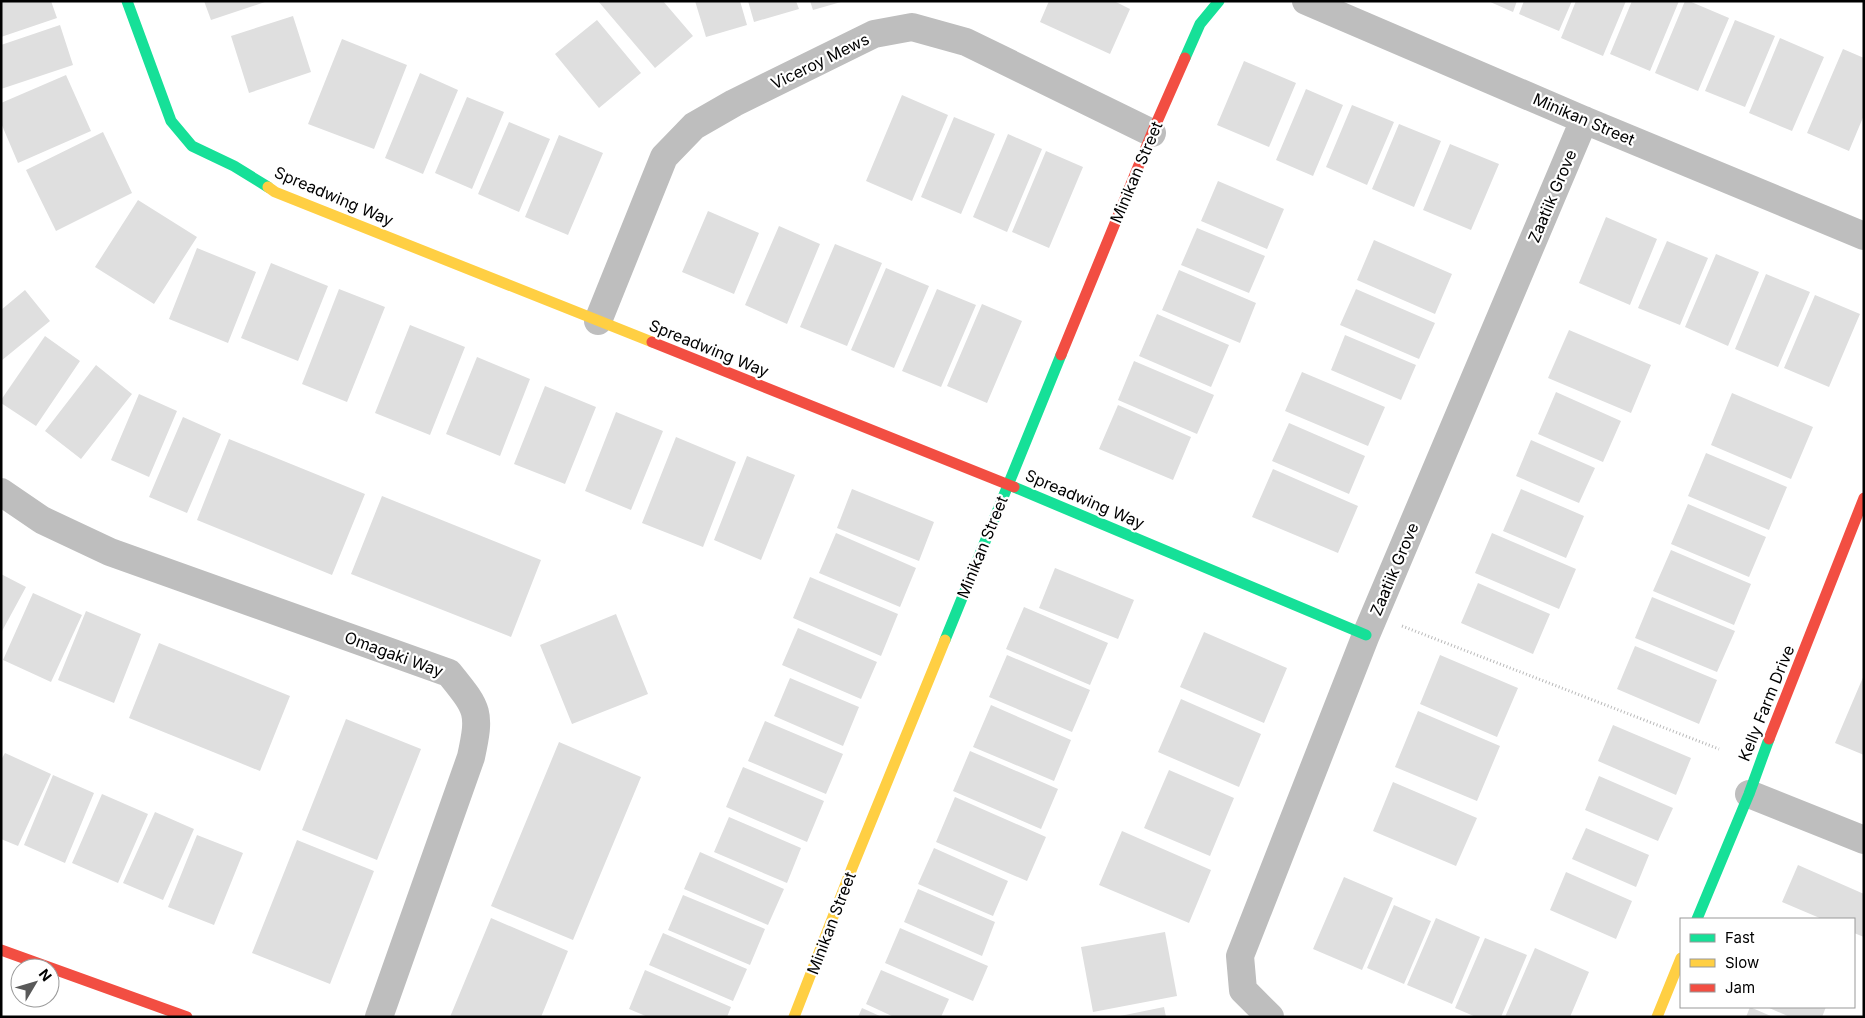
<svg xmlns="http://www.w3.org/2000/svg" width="1865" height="1018" font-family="Inter,sans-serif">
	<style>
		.building { fill: #dfdfdf }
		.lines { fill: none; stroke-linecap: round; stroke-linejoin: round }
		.path { stroke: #b9b9b9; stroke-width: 3; stroke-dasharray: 1 2.5; stroke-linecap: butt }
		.street { stroke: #bebebe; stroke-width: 28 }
		.fast { stroke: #16e098; stroke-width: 11 }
		.slow { stroke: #ffcf43; stroke-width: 11 }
		.jam { stroke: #f24e42; stroke-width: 11 }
		.labels { text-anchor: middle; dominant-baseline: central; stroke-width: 4.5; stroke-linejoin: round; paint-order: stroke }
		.street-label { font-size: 16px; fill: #000; stroke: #fff }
	</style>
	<rect width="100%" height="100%" fill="#fff"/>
	<!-- building -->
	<path class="building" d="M1,1H51L57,18L1,37Z
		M204,1H265V2L211,20Z
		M598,1H663L693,36L655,68Z
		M695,1H740L747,25L706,37Z
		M748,1H796L799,9L754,22Z
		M810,1H841V2L813,10Z
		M1049,1H1114L1130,9L1110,54L1040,22Z
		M1488,1H1517L1513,12Z
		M1524,1H1572L1559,31L1519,14Z
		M1576,1H1626L1603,56L1561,38Z
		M1632,1H1679L1650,71L1610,54Z
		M1685,1H1689L1729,18L1698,91L1655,73Z
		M293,16L311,72L249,93L231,36Z
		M597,20L641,73L599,108L555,54Z
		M1735,20L1775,36L1745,107L1705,91Z
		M60,25L73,65L1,89V45Z
		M1780,38L1824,57L1792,131L1749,113Z
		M342,39L407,65L374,149L308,124Z
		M1843,49L1864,58V115L1849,151L1807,133Z
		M1244,61L1296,83L1269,147L1217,125Z
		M420,73L458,90L423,174L385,158Z
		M66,75L91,131L18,163L1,123V103Z
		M1306,89L1343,105L1313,176L1276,160Z
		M902,95L948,115L912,201L866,181Z
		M467,97L504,112L472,189L435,173Z
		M1352,105L1394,122L1367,185L1326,167Z
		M954,117L995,134L961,214L921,197Z
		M509,122L550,139L519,212L478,194Z
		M1399,124L1441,141L1414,207L1372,189Z
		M103,132L132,193L56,231L26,170Z
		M1008,134L1042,149L1007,232L973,217Z
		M559,135L603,153L568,235L525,217Z
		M1450,144L1499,164L1471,230L1423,210Z
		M1046,151L1083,167L1049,248L1012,232Z
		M1218,181L1284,209L1267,249L1201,221Z
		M138,200L197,237L154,304L95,267Z
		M708,211L759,233L734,294L682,272Z
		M1606,217L1657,239L1630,305L1579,283Z
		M779,226L820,244L787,324L745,305Z
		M1197,228L1265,256L1249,293L1181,265Z
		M1374,240L1452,274L1435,314L1357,280Z
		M1667,241L1708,258L1680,325L1638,308Z
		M835,244L882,263L847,346L800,327Z
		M197,248L256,272L228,343L169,319Z
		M1716,254L1759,272L1728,346L1685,327Z
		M271,263L328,286L298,361L241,338Z
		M886,268L929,286L894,368L851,350Z
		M1179,270L1256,303L1240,343L1162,310Z
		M1766,274L1810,292L1778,367L1735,349Z
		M339,289L385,307L347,402L302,384Z
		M937,289L976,305L941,387L902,371Z
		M1356,289L1435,323L1419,359L1340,325Z
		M25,290L50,321L1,361V310Z
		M1815,295L1860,314L1829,387L1784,368Z
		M982,304L1022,321L987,403L947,386Z
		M1157,314L1229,345L1211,387L1139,356Z
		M410,325L465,347L430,435L375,413Z
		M1569,330L1651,365L1631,413L1548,378Z
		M1345,335L1416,365L1401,400L1331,370Z
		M45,336L80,361L36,426L1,403V400Z
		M477,357L530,379L500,456L446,434Z
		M1134,361L1214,395L1197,434L1118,400Z
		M96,365L132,394L81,459L45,431Z
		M1302,372L1385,407L1368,446L1285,411Z
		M545,386L596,407L565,484L514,464Z
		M1556,392L1621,421L1603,462L1538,434Z
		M1732,393L1813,427L1791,479L1711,445Z
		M139,394L177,411L149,477L111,460Z
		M1118,405L1191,437L1173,480L1099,449Z
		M616,412L663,431L631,510L585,491Z
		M183,417L221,434L187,513L149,497Z
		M1289,423L1365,456L1349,494L1272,461Z
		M676,437L736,462L703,547L642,523Z
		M229,439L365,494L332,575L197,520Z
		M1531,440L1595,468L1579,503L1516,476Z
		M1706,453L1787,487L1769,530L1688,496Z
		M747,456L795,475L761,560L714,540Z
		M1273,469L1358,506L1338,553L1252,517Z
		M852,489L934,522L919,561L837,528Z
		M1521,489L1584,516L1566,558L1503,531Z
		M382,496L541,560L511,637L351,574Z
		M1688,504L1766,537L1749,577L1671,544Z
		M836,533L916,568L900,607L819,573Z
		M1492,533L1576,569L1559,609L1475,573Z
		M1671,550L1751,584L1734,625L1653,591Z
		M1055,568L1134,600L1118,639L1039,608Z
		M1,574L26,587L1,633Z
		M810,577L898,614L881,656L793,618Z
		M1478,583L1550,614L1533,654L1461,623Z
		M33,593L82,615L51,682L3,660Z
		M1652,597L1735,631L1717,672L1635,638Z
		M1024,607L1108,643L1090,685L1006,649Z
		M86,611L141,634L114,703L58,680Z
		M616,614L648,694L572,724L540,645Z
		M798,628L877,662L861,699L782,665Z
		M1204,632L1287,668L1264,723L1180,687Z
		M159,643L290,696L260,771L129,718Z
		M1635,646L1717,680L1699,724L1617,689Z
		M1007,655L1090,690L1072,732L989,697Z
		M1440,655L1518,688L1497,737L1420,704Z
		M1864,675V755L1835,743Z
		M790,678L859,707L843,746L774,716Z
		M1181,699L1261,734L1239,787L1158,752Z
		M991,705L1071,740L1054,781L973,747Z
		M1418,711L1500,746L1477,801L1395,767Z
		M346,719L421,749L377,860L302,830Z
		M765,721L843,754L826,794L748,761Z
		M1613,725L1691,758L1676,795L1598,761Z
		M559,742L641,777L573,940L491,906Z
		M970,751L1058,789L1041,829L953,791Z
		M5,753L51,774L18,846L1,839V760Z
		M743,767L824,801L807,842L726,807Z
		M1169,770L1234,798L1210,856L1144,828Z
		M53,775L94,793L65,863L24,845Z
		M1599,776L1673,808L1658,841L1585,810Z
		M1393,782L1477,818L1456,866L1373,831Z
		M102,794L148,814L118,883L72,863Z
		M955,797L1046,837L1027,881L936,842Z
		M155,812L194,829L163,900L123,883Z
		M729,817L801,848L787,883L714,852Z
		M1586,828L1649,855L1636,887L1572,859Z
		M1122,831L1211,870L1189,923L1099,885Z
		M197,835L243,853L214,925L168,907Z
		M297,840L374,871L330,984L252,953Z
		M934,848L1008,881L993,916L918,884Z
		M700,852L784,889L768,925L684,889Z
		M1798,865L1864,894V937L1854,933V919H1822L1782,902Z
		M1566,872L1632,901L1616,939L1550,910Z
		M1344,877L1393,898L1362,970L1313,949Z
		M918,889L995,922L982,956L904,922Z
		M683,895L765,929L750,965L668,930Z
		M1394,905L1431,921L1404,984L1367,968Z
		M491,918L568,951L541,1017H450Z
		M1436,918L1480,937L1452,1004L1407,985Z
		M900,928L988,966L973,1001L885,963Z
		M1165,932L1177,996L1093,1012L1081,947Z
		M663,933L747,969L733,1001L649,965Z
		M1485,938L1527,955L1501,1017H1476L1455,1008Z
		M1535,948L1589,972L1570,1017H1505Z
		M645,970L731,1007L727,1017H648L629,1009Z
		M881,970L949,999L941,1017H894L866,1004Z
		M1164,1007L1166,1017H1120V1016Z
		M1750,1007L1773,1017H1746Z
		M1767,1007H1826L1822,1017H1790Z
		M862,1008L882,1017H858Z"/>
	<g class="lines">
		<!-- path -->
		<path class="path" d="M1402,626L1719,749"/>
		<!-- street -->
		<path class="street" d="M1306,1L1584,120L1864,236
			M598,321L664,157L694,126L734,103L874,34L912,27L966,42L1152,133
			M1,492L42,520L110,552L449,673C478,709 481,711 471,757L379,1017
			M1749,794L1864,840
			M1270,1017L1243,990L1240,956L1366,635L1584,120"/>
		<!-- fast -->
		<path class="fast" d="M127,1L171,121L192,146L234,166L268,187
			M1185,58L1200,24L1219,1
			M1014,487L1366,635
			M945,640L1061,355
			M1697,919L1749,794L1769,739"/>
		<!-- slow -->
		<path class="slow" d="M268,187L275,192L652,342
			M794,1017L852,868L945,640
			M1657,1017L1681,958"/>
		<!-- jam -->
		<path class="jam" d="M652,342L1014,487
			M1061,355L1152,133L1185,58
			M1769,739L1864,498
			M1,950L187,1017"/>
	</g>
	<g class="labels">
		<!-- street labels -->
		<g class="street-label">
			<text transform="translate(820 61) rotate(-26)">Viceroy Mews</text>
			<text transform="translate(1584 119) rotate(23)">Minikan Street</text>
			<text transform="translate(1136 172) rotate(-67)">Minikan Street</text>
			<text transform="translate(334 196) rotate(23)">Spreadwing Way</text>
			<text transform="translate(1552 196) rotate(-67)">Zaatiik Grove</text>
			<text transform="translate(709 348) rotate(22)">Spreadwing Way</text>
			<text transform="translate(1085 499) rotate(23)">Spreadwing Way</text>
			<text transform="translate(982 547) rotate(-68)">Minikan Street</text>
			<text transform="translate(1394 569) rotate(-67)">Zaatiik Grove</text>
			<text transform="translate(394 654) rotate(20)">Omagaki Way</text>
			<text transform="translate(1766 703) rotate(-68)">Kelly Farm Drive</text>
			<text transform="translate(831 923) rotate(-69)">Minikan Street</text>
		</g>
	</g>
	<!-- border -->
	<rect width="1865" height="1018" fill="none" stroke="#000000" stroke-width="5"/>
	<!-- legend -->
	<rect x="1680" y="918" width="175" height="90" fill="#ffffff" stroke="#999999"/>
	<rect x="1690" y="934" width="25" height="8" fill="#16e098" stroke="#999999"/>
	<text x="1725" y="943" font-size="15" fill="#000000">Fast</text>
	<rect x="1690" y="959" width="25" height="8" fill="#ffcf43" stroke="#999999"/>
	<text x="1725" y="968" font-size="15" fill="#000000">Slow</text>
	<rect x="1690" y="984" width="25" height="8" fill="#f24e42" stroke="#999999"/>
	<text x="1725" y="993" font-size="15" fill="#000000">Jam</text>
	<!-- north arrow -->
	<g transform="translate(35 983) rotate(52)"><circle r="24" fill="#ffffff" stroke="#999999"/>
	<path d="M0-4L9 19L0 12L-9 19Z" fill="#595959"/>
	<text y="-8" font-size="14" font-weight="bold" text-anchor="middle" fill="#000000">N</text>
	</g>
</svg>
